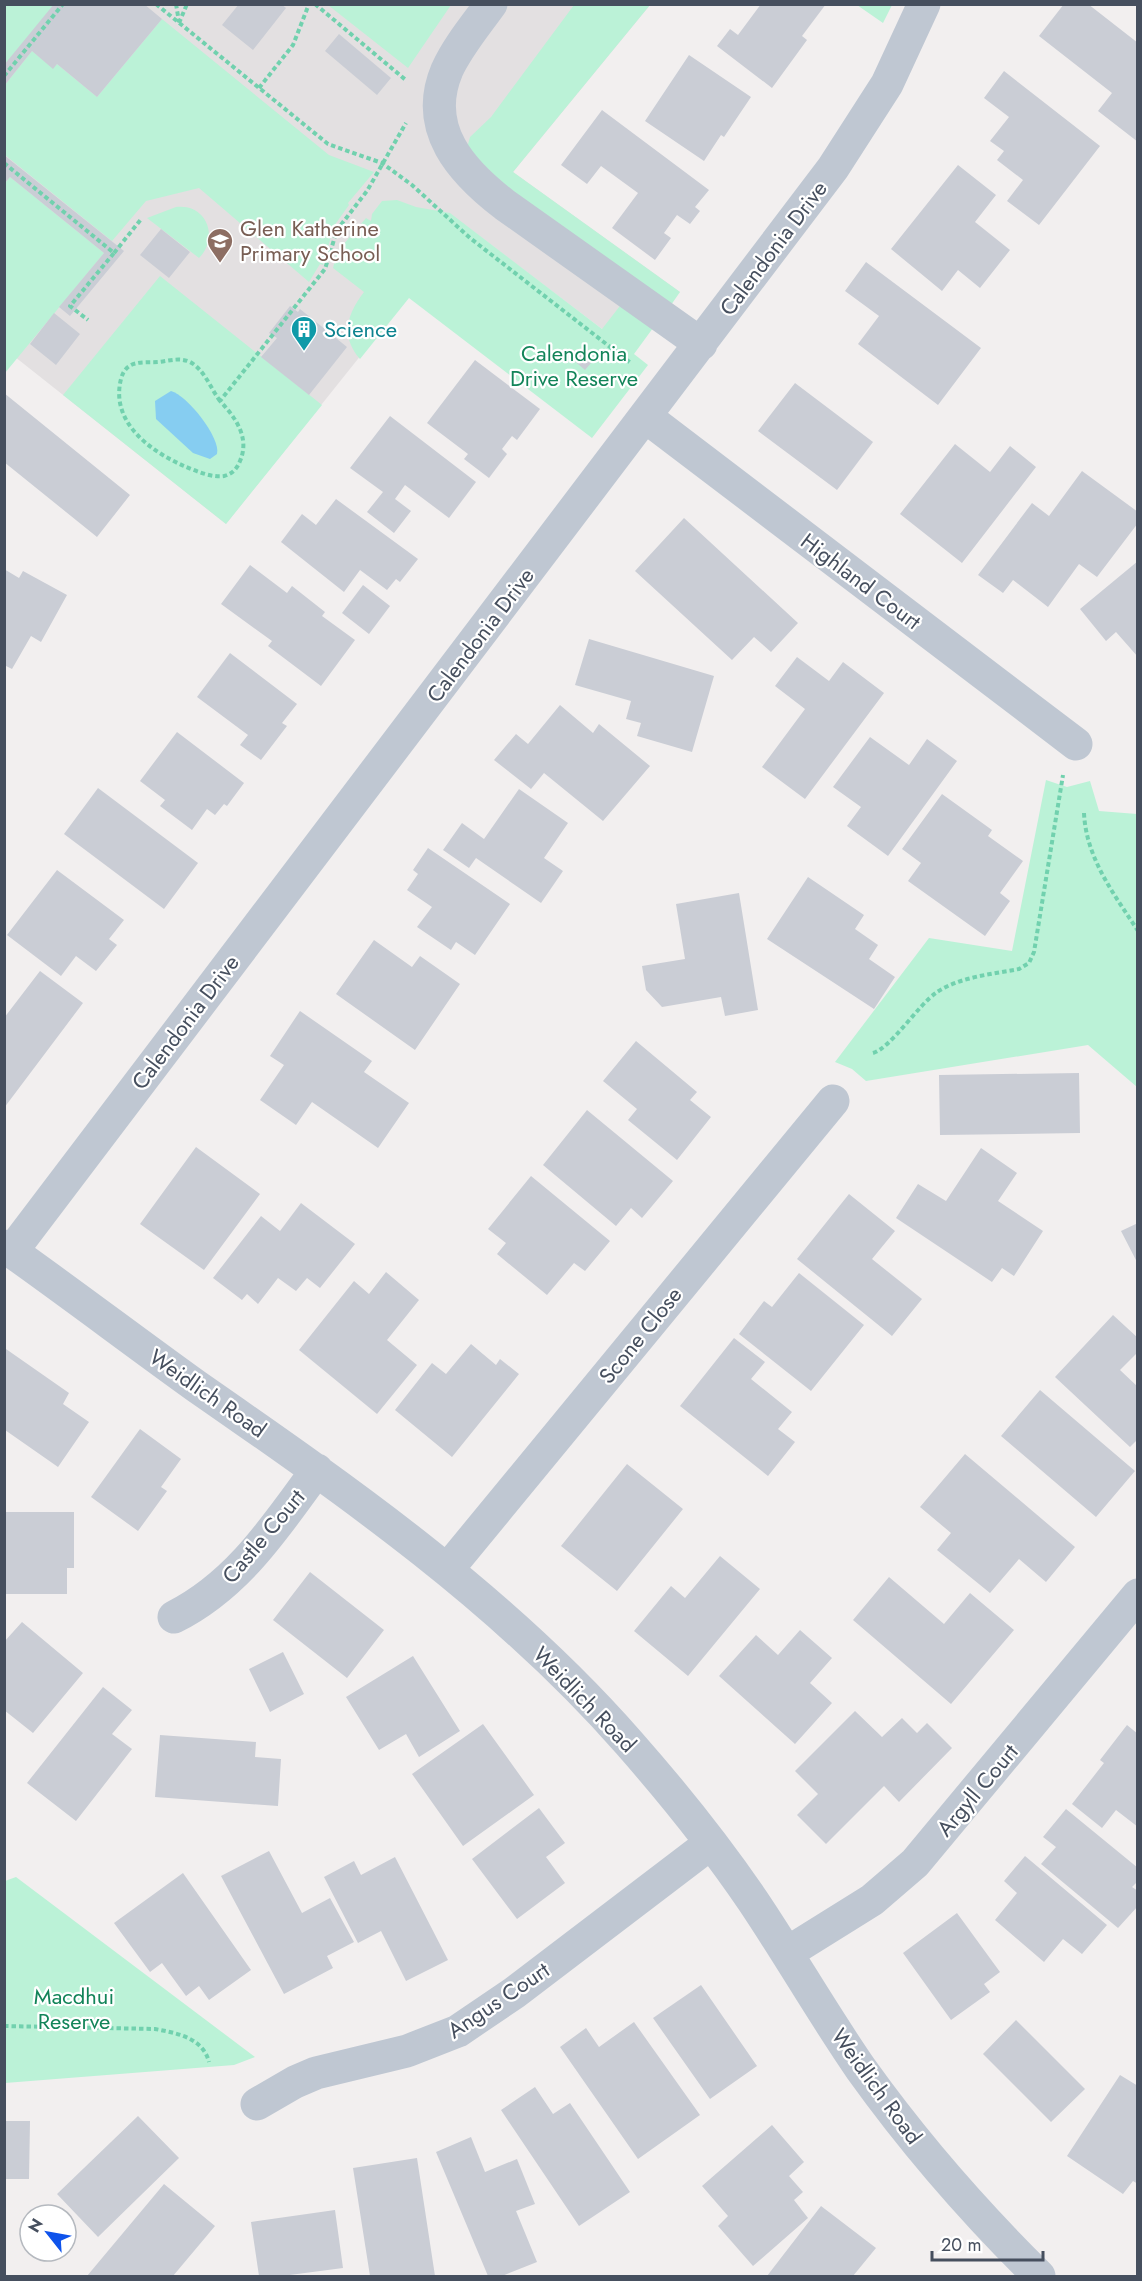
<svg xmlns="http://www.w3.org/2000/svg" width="1142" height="2281" font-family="Jost,sans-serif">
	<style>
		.education { fill: #e3e0e1 }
		.green { fill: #bbf2d7 }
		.water { fill: #86cdf1 }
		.building { fill: #cacdd5 }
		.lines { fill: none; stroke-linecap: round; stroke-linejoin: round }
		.path { stroke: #71d1ae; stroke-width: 4; stroke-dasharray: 4.5 3; stroke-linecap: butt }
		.minor { stroke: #bfc7d2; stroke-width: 33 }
		.labels { text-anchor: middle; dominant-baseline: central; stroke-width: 4.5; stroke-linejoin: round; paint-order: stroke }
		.education-label { font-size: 22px; fill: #785e54; stroke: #fff; text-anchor: start }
		.street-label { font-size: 22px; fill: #464f5e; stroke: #fff }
		.culture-label { font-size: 22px; fill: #0d838f; stroke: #fff; text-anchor: start }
		.park-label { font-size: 22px; fill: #128459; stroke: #fff }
	</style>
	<rect width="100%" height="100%" fill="#f2efef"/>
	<!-- education -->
	<path class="education" d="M4,5H650L513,172L680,292L602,329L465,225L226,524L5,349Z"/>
	<!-- green -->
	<path class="green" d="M5,5H54L5,65Z
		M328,5H451L408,68Z
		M574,5H650L513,172L680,292L671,305L518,199L467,148L470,137L491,117Z
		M857,5H892L883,23Z
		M162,19L329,155L374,172L348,203L349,205L334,226L323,265L320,264L309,282L199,188L146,201L112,241L5,155L4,86L32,51L53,68L57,64L97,97Z
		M10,177L104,253L5,373L4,184Z
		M397,200L416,207L450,213L602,329L623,302L653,328L634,354L648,365L592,438L409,298L360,359C340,336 347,314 364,292L333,268L337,252L366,218L371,221L372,214L382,201Z
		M176,207C206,203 220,237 199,258L147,218Z
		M160,276L322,405L226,524L63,395Z
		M1046,780L1067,787L1090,781L1099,811L1137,814V1087L1088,1045L866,1081L852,1069L835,1062L929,938L1012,951Z
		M16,1877L255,2057L234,2065L5,2083V1881Z"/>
	<!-- water -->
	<path class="water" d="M171,391C187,395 221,438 217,454L210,459L193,453L156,419L155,401Z"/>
	<!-- building -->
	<path class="building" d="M54,4H144L162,19L97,97L57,64L53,69L32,51L4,86V65Z
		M239,4H281L286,8L253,50L222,25Z
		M761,4H826L802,36L807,40L772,88L717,46L730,29L738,35Z
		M1064,4H1088L1138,43V142L1098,111L1112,93L1039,36Z
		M339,34L391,78L377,95L325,51Z
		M689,55L751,97L724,137L721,135L704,161L645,121Z
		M1004,71L1100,146L1039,225L1007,201L1023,180L997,160L1004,151L990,141L1009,117L984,98Z
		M602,110L709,190L695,207L700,211L690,224L677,215L664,233L671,238L655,260L612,228L638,193L601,166L587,184L561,165Z
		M4,155L124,251L70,316L59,307L104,253L10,177L4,184Z
		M958,165L996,195L975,222L1010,250L980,288L958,270L942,291L891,249Z
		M161,229L190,252L169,278L140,255Z
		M866,262L981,348L938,405L858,344L879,316L845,291Z
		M290,306L298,312L300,309L347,347L309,395L261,357L277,338L269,333Z
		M54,313L80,334L56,365L30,344Z
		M576,351L591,363L585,370L571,358Z
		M475,360L540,409L517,440L512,436L502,449L507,454L489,478L464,459L468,454L427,423Z
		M795,383L873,442L837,490L758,431Z
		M4,393L130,495L97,537L4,462Z
		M390,416L476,482L449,518L405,485L395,499L411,511L394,533L367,512L383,492L350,468Z
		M955,444L990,472L1010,446L1036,467L962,563L900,514Z
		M1082,471L1138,512V523L1097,577L1079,564L1048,607L1013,580L1003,593L978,575L1032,503L1049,516Z
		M336,499L418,559L400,582L396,579L387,590L360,570L344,592L281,542L302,514L316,525Z
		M684,518L798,623L771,652L754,637L732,660L635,571Z
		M1138,561V657L1116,632L1106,641L1080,609Z
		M250,565L287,593L292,586L325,612L322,616L355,640L321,686L268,646L272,641L221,604Z
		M4,569L19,578L23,571L67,595L41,642L31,636L12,669L4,665Z
		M363,585L390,606L369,634L342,613Z
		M589,639L714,676L692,752L637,736L641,723L626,719L631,701L575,685Z
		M230,653L297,704L282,723L287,726L261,760L240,745L248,735L197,697Z
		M797,657L829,681L843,662L884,693L805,799L762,767L805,709L775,686Z
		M560,705L593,733L599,724L650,766L603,821L544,773L531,789L494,760L516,734L528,744Z
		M177,732L244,783L227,806L224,804L215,815L207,809L192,830L160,806L165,800L140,781Z
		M870,737L909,765L927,739L957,761L888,856L847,826L861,807L833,787Z
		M98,788L198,863L164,909L64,834Z
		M519,789L568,823L544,858L563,871L541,903L476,858L469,868L443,850L462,823L484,839Z
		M942,794L992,830L988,836L1023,861L1000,893L1010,901L985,936L908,881L921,863L902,849Z
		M428,848L510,904L475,955L456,942L451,950L417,927L432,907L407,890L418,874L413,870Z
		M57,870L124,920L109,939L117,945L96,971L76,956L61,976L7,935Z
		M808,877L864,915L855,929L878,945L869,959L895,977L874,1009L767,939Z
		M739,893L758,1010L725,1016L721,997L662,1007L646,990L642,966L685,959L676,904Z
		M374,940L412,967L420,956L460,984L415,1050L336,994Z
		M40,971L83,1003L4,1108V1018Z
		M300,1011L372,1061L364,1072L409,1103L378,1148L312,1102L296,1125L260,1100L284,1065L270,1056Z
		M636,1041L697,1092L690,1100L711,1117L677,1160L628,1120L637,1109L603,1081Z
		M1079,1073L1080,1133L940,1135L939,1075Z
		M587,1110L673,1181L642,1218L631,1208L616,1226L543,1165Z
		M196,1147L260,1194L204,1270L140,1224Z
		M981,1148L1017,1173L998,1201L1043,1231L1014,1276L1002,1268L992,1282L896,1218L918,1184L946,1201Z
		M531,1176L610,1241L585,1271L574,1263L547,1295L497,1254L506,1243L488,1229Z
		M849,1194L895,1231L872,1259L922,1299L892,1336L797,1259Z
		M301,1203L355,1244L320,1288L307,1278L296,1291L278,1278L258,1304L247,1294L242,1300L213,1278L261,1216L280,1231Z
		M1138,1223V1264L1121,1231Z
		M386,1272L419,1300L387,1340L417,1365L377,1414L299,1350L354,1281L369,1294Z
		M799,1273L864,1325L811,1391L739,1334L764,1301L772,1307Z
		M1113,1315L1138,1338V1352L1120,1370L1138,1387V1439L1130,1447L1055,1377Z
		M734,1338L765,1362L751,1379L792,1412L778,1429L795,1442L768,1476L680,1406Z
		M471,1344L496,1365L500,1359L519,1374L452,1457L395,1410L432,1363L446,1374Z
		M6,1349L69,1393L63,1404L89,1422L58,1467L5,1430Z
		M1040,1390L1135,1471L1096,1517L1001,1436Z
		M140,1429L181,1459L161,1487L167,1491L138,1531L91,1497Z
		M965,1454L1075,1547L1046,1582L1019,1559L990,1593L937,1550L951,1533L920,1507Z
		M627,1464L683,1509L617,1591L561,1546Z
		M4,1512H74V1568H67V1594H4Z
		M720,1556L760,1589L688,1676L634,1631L671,1586L685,1598Z
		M310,1572L384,1630L347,1678L273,1620Z
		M889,1577L944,1624L970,1593L1014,1630L951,1704L853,1620Z
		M22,1622L83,1673L33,1733L4,1710V1642Z
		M800,1630L832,1658L810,1683L832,1703L795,1744L719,1676L756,1635L778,1655Z
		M283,1652L304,1694L270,1712L249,1669Z
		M413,1656L460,1731L419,1757L406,1734L379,1750L346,1697Z
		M103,1687L132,1710L112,1734L132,1749L76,1821L27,1783Z
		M855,1711L882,1737L902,1718L917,1733L927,1723L952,1748L899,1802L884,1786L826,1844L797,1815L818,1794L795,1771Z
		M483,1724L534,1795L463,1846L412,1774Z
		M1127,1725L1138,1734V1827L1116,1810L1102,1828L1072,1804L1104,1763L1100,1760Z
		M160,1735L256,1742L255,1757L281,1759L278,1806L155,1797Z
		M539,1808L565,1843L546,1857L565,1883L517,1919L472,1859Z
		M1066,1809L1138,1868V1881L1132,1887L1138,1891V1906L1118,1928L1041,1864L1056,1847L1043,1837Z
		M269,1851L302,1913L330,1898L354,1942L327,1956L333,1968L284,1994L221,1876Z
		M1025,1856L1107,1925L1082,1954L1063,1939L1044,1962L995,1920L1017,1893L1004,1881Z
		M395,1857L448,1960L406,1981L381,1931L358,1943L324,1877L354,1861L361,1875Z
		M183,1873L251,1970L209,2000L199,1986L186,1996L162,1963L150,1972L114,1923Z
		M957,1913L1000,1972L984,1984L990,1992L951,2020L903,1953Z
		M701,1985L757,2066L710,2099L653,2018Z
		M1016,2020L1085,2089L1051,2122L983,2054Z
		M634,2022L700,2115L638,2159L560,2047L586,2028L599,2047Z
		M1120,2075L1138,2086V2184L1133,2181L1123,2194L1067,2156Z
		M535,2087L553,2114L570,2103L630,2192L579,2226L501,2110Z
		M138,2116L179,2158L98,2237L57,2194Z
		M4,2121H30L29,2179H4Z
		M772,2125L804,2162L789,2176L803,2192L794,2200L808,2218L753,2266L718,2226L728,2216L702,2186Z
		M471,2137L485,2172L517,2159L535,2204L516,2211L537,2262L502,2276H488L436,2152Z
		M417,2158L435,2276H370L353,2168Z
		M164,2184L215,2226L173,2276H87Z
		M821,2206L876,2248L853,2276H767Z
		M335,2210L343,2268L282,2276H259L251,2222Z"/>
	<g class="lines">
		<!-- path -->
		<path class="path" d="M156,4L328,144L382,163L412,185L470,238L632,364
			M176,4L179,22
			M315,4L407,81
			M179,23L187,4
			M4,76L63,4
			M259,88L293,45L309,4
			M4,163L114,253L70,306L88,320
			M114,253L142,218
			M220,401C211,389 204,369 190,362C179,357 169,361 158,362C143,363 126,359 121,379C110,422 150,451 184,466C196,471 212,478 224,476C232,474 237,469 240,461C250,438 236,418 220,401L325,269L337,230L367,191L406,123
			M1084,813C1086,858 1114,894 1138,931
			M873,1053C891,1048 918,1005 937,992C960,977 992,974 1019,969L1029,963L1034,952L1063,775
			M4,2026L155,2029C177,2033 203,2038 209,2062"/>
		<!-- minor -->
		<path class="minor" d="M491,4C476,25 458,46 447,70C422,129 462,172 505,205L701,344
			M646,417L1076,744
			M4,1246C69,1292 132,1340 196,1386C350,1493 505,1601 629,1743C673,1793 715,1845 753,1901C790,1956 823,2014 861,2069C914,2143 974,2212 1039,2276
			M12,1251L833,168L887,84L924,4
			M447,1570L833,1101
			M174,1617C238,1585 276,1526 317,1470
			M787,1953L872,1900L915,1863L1138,1595
			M257,2104L295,2082L316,2073L407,2051L458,2031L514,1993L711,1843"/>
	</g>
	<!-- icons -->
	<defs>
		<g id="school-pin" transform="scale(1.35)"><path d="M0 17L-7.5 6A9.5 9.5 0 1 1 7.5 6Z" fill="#8d6e63" stroke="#fff"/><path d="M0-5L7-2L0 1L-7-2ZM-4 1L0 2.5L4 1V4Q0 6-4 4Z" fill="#fff"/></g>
		<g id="building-pin" transform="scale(1.35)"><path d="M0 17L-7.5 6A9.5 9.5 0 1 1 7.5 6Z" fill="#0f9aa8" stroke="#fff"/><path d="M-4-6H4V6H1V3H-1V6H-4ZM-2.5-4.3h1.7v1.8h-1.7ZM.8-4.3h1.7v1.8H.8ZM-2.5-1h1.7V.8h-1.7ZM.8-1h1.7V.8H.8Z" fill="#fff"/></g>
	</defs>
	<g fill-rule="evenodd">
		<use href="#school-pin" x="220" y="241"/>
		<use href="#building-pin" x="304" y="329"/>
	</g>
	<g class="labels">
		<!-- education labels -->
		<g class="education-label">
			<text x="240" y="228">Glen Katherine<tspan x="240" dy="25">Primary School</tspan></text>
		</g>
		<!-- street labels -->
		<g class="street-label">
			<text transform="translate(773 248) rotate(-53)">Calendonia Drive</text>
			<text transform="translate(861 581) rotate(37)">Highland Court</text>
			<text transform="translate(480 635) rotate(-53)">Calendonia Drive</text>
			<text transform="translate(185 1022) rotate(-53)">Calendonia Drive</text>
			<text transform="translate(640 1335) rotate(-51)">Scone Close</text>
			<text transform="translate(208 1393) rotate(35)">Weidlich Road</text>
			<text transform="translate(263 1536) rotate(-50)">Castle Court</text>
			<text transform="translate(585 1699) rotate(46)">Weidlich Road</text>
			<text transform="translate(977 1790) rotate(-50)">Argyll Court</text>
			<text transform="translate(498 2000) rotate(-34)">Angus Court</text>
			<text transform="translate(877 2086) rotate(54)">Weidlich Road</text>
		</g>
		<!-- culture labels -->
		<g class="culture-label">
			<text x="324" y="329">Science</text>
		</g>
		<!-- park labels -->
		<g class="park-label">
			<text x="574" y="353">Calendonia<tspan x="574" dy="25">Drive Reserve</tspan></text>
			<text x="74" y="1996">Macdhui<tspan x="74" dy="25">Reserve</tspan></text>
		</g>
	</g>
	<!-- border -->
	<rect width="1142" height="2281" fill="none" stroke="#464f5e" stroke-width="12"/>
	<!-- north arrow -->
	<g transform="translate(48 2233) rotate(301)"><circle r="28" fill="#ffffff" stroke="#b5b9bf" stroke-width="1.5"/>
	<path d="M0-4.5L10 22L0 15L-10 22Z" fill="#0f53eb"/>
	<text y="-9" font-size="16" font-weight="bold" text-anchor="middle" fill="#464f5e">N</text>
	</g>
	<!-- scale -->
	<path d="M932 2251v9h111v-9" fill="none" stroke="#464f5e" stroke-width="3"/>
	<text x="941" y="2251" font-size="18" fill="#464f5e" stroke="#ffffff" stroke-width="4.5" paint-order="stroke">20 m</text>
</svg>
